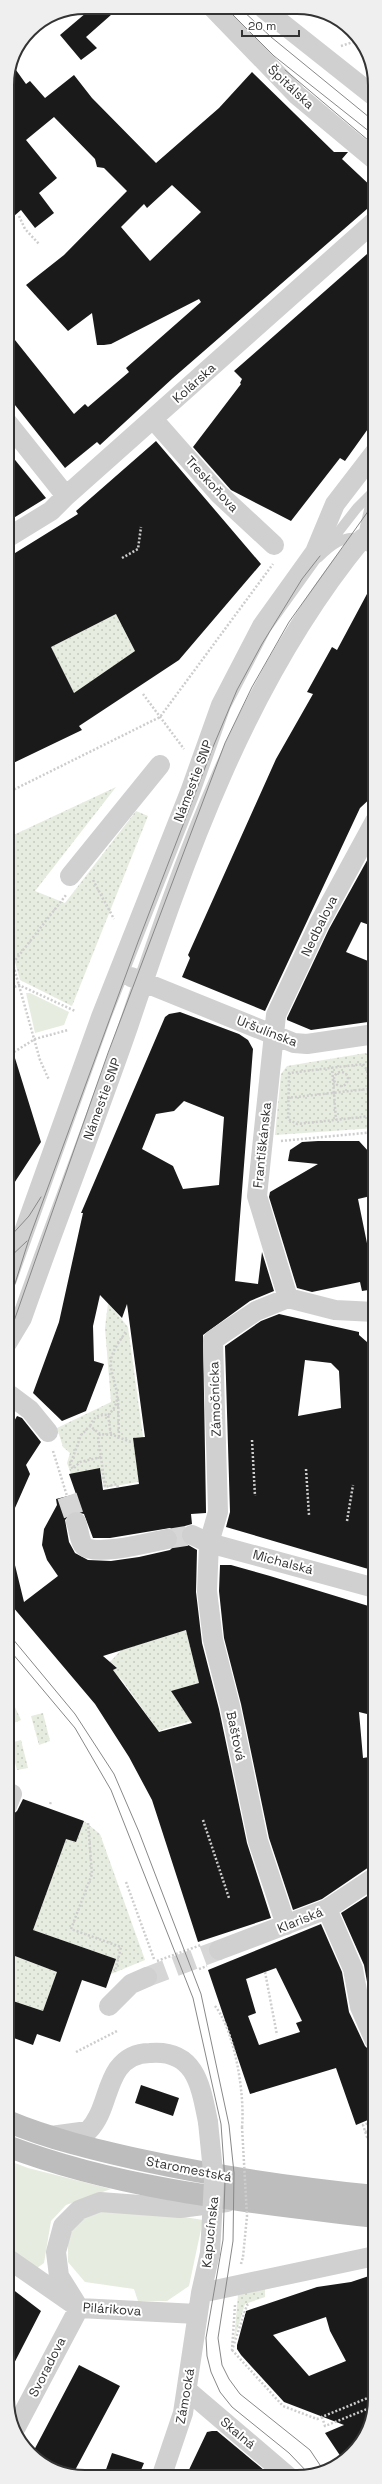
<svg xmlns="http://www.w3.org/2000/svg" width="382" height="2484" font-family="'Space Grotesk',sans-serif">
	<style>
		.grass { fill: #e6ecdf }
		.park { fill: url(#park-dots) }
		.building { fill: #1a1a1a; fill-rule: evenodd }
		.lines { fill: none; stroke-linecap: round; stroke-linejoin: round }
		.street-tunnel { stroke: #d6d6d6; stroke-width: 20; stroke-dasharray: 20 10; stroke-linecap: butt }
		.path { stroke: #cdcdcd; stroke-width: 2.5; stroke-dasharray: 2 2; stroke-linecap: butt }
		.lane { stroke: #d0d0d0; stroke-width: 10 }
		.street { stroke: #d0d0d0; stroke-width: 20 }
		.secondary { stroke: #bdbdbd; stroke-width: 22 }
		.tram { stroke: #888; stroke-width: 1 }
		.path-bridge { stroke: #cdcdcd; stroke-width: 2.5; stroke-dasharray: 2 2; stroke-linecap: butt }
		.street-bridge { stroke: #d0d0d0; stroke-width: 20 }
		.labels { text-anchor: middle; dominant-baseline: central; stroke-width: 4; stroke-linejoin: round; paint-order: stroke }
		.street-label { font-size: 13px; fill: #333; stroke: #fff }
		.rim { fill: none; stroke: #333; stroke-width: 2 }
	</style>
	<defs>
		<pattern id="park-dots" width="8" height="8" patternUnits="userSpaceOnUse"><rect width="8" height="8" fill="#e6ecdf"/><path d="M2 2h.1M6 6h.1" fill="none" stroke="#c6cbc0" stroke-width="1.8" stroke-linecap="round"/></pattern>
	</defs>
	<rect width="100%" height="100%" fill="#fff"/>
	<!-- grass -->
	<path class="grass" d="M26,993H30L69,1012L64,1025L35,1033Z
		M7,2160L28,2168L111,2189L66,2205L51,2221L44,2263L37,2268L7,2248Z
		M122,2207L203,2220L189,2286L167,2301H138L134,2289L85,2282L68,2262V2236L79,2219L92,2212Z"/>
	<!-- park -->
	<path class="park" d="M116,614L135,651L74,693L51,647Z
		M116,787L35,891L65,903L136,811L148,816L72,1006L20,980L7,933V838Z
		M366,1053C380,1063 375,1111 375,1128L275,1135L281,1074L287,1066Z
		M375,1204V1244L368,1205Z
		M108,1303L128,1327L149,1480L104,1488L100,1469L71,1474L67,1463L70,1453L63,1447L57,1428L111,1402L105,1328Z
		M186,1630L199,1683L171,1691L191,1721L145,1735L154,1725L122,1680L112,1671L117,1667L110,1662L121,1650Z
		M7,1690L21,1720L9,1725L7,1720Z
		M43,1713L50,1741L39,1745L31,1716Z
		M21,1740L28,1768L17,1770L10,1743Z
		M84,1821L100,1834L145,1960L111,1974L116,1959L33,1930L66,1839L76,1842Z
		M7,1953L57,1972L43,2011L7,1999Z
		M265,2288V2297L245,2304L234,2340L238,2295Z"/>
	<!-- building -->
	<path class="building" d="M93,7H120L86,37L97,48L81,60L60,35Z
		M11,63L26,84L30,81L45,98L74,75L92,98L156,163L219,108L252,72L334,152H348L342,159L375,190V202L173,378L100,445L97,442L65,468L7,395V330L74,414L85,404L88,407L129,372L126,368L201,302L199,299L111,344L104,345H97L92,313L68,331L26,285L64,255L127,191L104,168L97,167L95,159L54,117L26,140L57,178L39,193L54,213L35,228L21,210L7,222V85ZM172,185L201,212L150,261L121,227L144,204L147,208Z
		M375,247V419L345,461L340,458L291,521L231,490L193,447L241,384L240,383L242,379L234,371Z
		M156,441L261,564L179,660L79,726L82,730L7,766V558L78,514L76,511ZM116,614L135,651L74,693L51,647Z
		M7,450L46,498L7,522Z
		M375,579V794L360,808L265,1011L182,977L190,958L188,955L276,759L313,694L307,692L332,647L337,650Z
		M375,846V927L361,922L346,952L373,963L370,987L375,986V1021L311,1030L287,1020V1018L329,929Z
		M180,1012L239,1034L248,1040L253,1049L235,1281L258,1284L262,1252L274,1291L250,1301L203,1335L206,1511V1513L191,1514L192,1524L185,1526L181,1536L183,1542L197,1550L196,1592L202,1643L219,1709L247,1843L271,1918L198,1942L152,1800L129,1757L95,1704L7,1600V1557H13L24,1602L58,1576L47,1560L42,1545L44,1529L57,1505L56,1499L76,1494L69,1474L100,1468L103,1490L139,1484L133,1438L145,1437L127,1304L122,1318L100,1295L93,1326L94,1361L104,1364L86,1411L62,1421L33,1393L59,1322L83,1213H81L165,1017L169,1014ZM184,1101L224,1117L219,1185L183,1189L173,1166L142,1149L156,1114L174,1111ZM73,1511L84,1514L93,1538H110L170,1528L176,1532L178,1542L170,1550L139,1557L111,1561L88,1560L75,1553L69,1542L65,1520ZM186,1630L199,1683L171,1691L192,1723L159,1732L113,1670L117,1668L103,1656Z
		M10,1042L41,1142L7,1194V1043Z
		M318,1141H359L369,1152L375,1151V1195L358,1199L371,1263L375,1262V1289L362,1291L360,1282L312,1292L297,1288L269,1197L270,1192L318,1164L288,1161L290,1150L302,1142Z
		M279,1314L359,1332V1335L375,1349V1571L226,1527L230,1512L225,1346L261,1321ZM305,1360L331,1363L339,1371L341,1408L298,1416Z
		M17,1416L22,1418L41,1442L26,1465L30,1474L7,1526V1434Z
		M220,1565H231L270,1576L375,1608V1716L359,1712L363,1758L375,1756V1866L369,1867L322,1899L293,1910L269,1838L241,1704L224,1638L219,1591Z
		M23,1799L84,1821L76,1842L66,1839L33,1930L116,1959L106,1988L82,1980L60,2042L37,2034L33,2045L11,2037L14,2026L7,2024V1999L43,2011L57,1972L7,1953V1819L17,1811Z
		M375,1891V2012L371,2004L364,1965L341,1913Z
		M321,1924L342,1972L349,2012L365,2046L369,2050L375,2052V2117L356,2125L336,2068L250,2094L208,1970ZM276,1968L302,2021L296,2023L300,2032L259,2045L248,2016L256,2013L246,1979Z
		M141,2085L179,2098L173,2116L135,2103Z
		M375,2274V2399L356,2451L343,2460L325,2433L344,2425L284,2402L241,2355L237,2349V2345L246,2311L317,2287L351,2282ZM326,2317L330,2331L346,2361L309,2376L273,2335Z
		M7,2285L41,2311L7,2377Z
		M79,2365L120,2386L73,2474H65L32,2454Z
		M212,2431H217L271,2476H186L207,2432Z
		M112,2453L144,2463L139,2475H104Z"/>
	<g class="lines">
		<!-- street-tunnel -->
		<path class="street-tunnel" d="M67,1496L76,1522
			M167,1539L192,1535
			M147,1977L219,1950"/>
		<!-- path -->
		<path class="path" d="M341,46L359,40
			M19,216L25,229L39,244
			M122,558L138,549L141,527
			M143,694L184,749
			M7,793L160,717L273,564
			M93,880L114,919
			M7,943L40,1060L49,1080
			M13,963L66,895
			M7,990L19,985L75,1011
			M14,1052L35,1039L68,1030
			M363,1064L367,1070L373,1114L371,1116L297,1124L288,1119L289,1073Z
			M332,1067L336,1120
			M334 1079a7 7 0 1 1 14 0a7 7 0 1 1-14 0Z
			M287,1098L368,1089
			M281,1141L375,1132
			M11,1377L12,1362
			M118,1399L119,1438
			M108,1415C127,1398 110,1382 111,1362C111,1351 121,1340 126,1331
			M90,1426C94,1417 98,1414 108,1415L111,1435
			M100,1434L90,1426L81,1435L70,1465L73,1469L80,1462L101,1457L98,1437L100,1434L113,1435L131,1442
			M252,1440L255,1496
			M53,1451L67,1496
			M101,1457L105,1487L117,1484L118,1488
			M306,1469L309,1515
			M347,1521L353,1485
			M50,1804L51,1802
			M203,1820L229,1898
			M88,1823L92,1874L71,1929L121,1947L115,1972
			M126,1882L154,1959
			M157,1961L201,1945
			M199,1969L207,1966
			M265,1972L277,2035
			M215,2006C235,2031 245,2095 242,2127
			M76,2052L117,2031
			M375,2121L363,2125L367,2137L375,2135
			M365,2132L375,2128
			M241,2264L243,2257
			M235,2305L232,2350L247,2305L250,2304
			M232,2350L283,2406L317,2419L375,2395
			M322,2417L325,2426L372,2407"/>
		<!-- lane -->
		<path class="lane" d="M362,539L369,510L375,504
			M362,539L375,526
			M329,544L357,508L375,490
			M318,558C330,546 344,534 362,539"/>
		<!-- street -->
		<path class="street" d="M213,8L297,95L375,160
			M264,9L375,97
			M153,419L219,494L274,545
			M7,422L66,496
			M7,538L51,511L66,496L375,221
			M70,876L160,765
			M131,977L294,1043L307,1044L375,1034
			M7,1279L101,1017L190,792L221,705L262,626L315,552L335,504L375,452
			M288,1298L257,1196L276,1015L319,924L375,821
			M288,1298L335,1310L375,1312
			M7,1343L22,1318C56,1221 94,1125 128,1027C185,857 246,680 362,539L375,544
			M10,1395L30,1410L48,1432
			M76,1522C79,1529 79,1541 84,1546C94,1557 152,1542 167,1539
			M192,1535L209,1543L375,1588
			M7,1806L12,1794
			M327,1909L353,1969L360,2007L375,2041
			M286,1925L258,1841L230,1706L213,1640L207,1591L209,1543L218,1512L213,1340L256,1311L288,1298
			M219,1950L327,1909L375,1877
			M109,2006L131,1984L147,1977
			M51,2136L88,2131C105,2114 105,2088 118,2069C126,2058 137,2053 150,2053C196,2049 201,2087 208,2122
			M7,2258L79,2308L197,2314
			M201,2293L210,2253
			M79,2308L59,2276L56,2252L63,2226L79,2210L100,2202L180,2208L227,2202
			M187,2390L289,2477
			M16,2427L79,2308
			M162,2475L183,2413L201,2293L375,2256"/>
		<!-- secondary -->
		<path class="secondary" d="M7,2121C50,2139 96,2150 141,2160C219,2177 296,2188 375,2196
			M7,2146C125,2191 251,2202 375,2217"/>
		<!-- tram -->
		<path class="tram" d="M227,9L274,56L375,136
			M241,9L271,37L375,122
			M285,70L375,146
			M7,1240L29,1216L41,1197
			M7,1260L27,1241
			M7,1309L29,1239L138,942L213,747L237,690L262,644L302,579L320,556
			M7,1341L108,1053L225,743L252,687L289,622L369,510
			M7,1632L75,1714L114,1774L139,1832L201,1994L229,2125L234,2173L233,2241L218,2338L222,2365L229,2379L240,2394L310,2450L324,2471
			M7,1647L75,1728L111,1790L193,1998L221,2124L225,2181L223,2240L206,2338L207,2356L211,2372L220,2392L232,2407L289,2453L310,2475"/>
		<!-- path-bridge -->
		<path class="path-bridge" d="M242,2127L247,2216L243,2257"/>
		<!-- street-bridge -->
		<path class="street-bridge" d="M208,2122L214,2181L210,2253"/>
	</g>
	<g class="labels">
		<!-- street labels -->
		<g class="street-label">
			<text transform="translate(291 87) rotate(43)">Špitálska</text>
			<text transform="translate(194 383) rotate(-42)">Kolárska</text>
			<text transform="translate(212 484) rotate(47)">Treskoňova</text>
			<text transform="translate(193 781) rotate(-69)">Námestie SNP</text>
			<text transform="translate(319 926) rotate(-64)">Nedbalova</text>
			<text transform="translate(267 1031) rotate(21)">Uršulínska</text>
			<text transform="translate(102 1099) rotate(-70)">Námestie SNP</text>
			<text transform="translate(262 1145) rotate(-84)">Františkánska</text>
			<text transform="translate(215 1399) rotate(-92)">Zámočnícka</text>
			<text transform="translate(283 1562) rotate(15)">Michalská</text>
			<text transform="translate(236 1736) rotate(78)">Baštová</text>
			<text transform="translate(300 1920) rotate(-22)">Klariská</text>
			<text transform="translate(189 2169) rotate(11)">Staromestská</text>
			<text transform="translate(210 2232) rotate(-84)">Kapucínska</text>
			<text transform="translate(112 2309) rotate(4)">Pilárikova</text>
			<text transform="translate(47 2367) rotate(-63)">Svoradova</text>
			<text transform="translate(185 2396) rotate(-80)">Zámocká</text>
			<text transform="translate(238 2433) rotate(40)">Skalná</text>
		</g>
	</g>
	<!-- crop -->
	<path d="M0 0H382V2484H0ZM85 14H297A71 71 0 0 1 368 85V2399A71 71 0 0 1 297 2470H85A71 71 0 0 1 14 2399V85A71 71 0 0 1 85 14Z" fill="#efefef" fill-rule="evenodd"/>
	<path class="rim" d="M85 14H297A71 71 0 0 1 368 85V2399A71 71 0 0 1 297 2470H85A71 71 0 0 1 14 2399V85A71 71 0 0 1 85 14Z"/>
	<!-- scale -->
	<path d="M242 30v6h57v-6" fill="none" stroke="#333333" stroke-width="2"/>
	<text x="248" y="30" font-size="12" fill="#333333" stroke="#ffffff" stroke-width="3" paint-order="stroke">20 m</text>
</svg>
